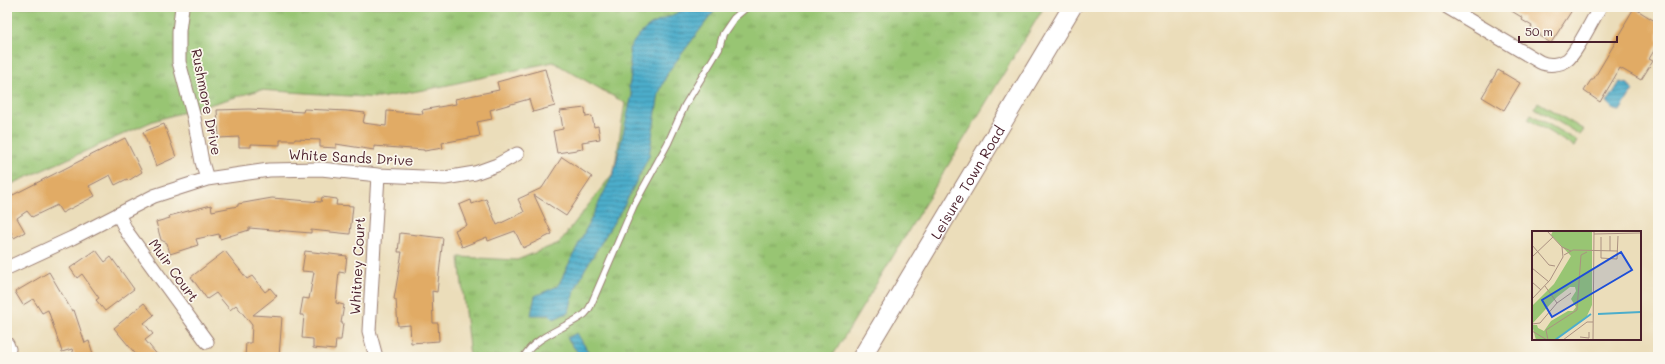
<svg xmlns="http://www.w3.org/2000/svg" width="1665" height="364" font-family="Mali,sans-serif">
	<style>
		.grass { fill: url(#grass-tufts); stroke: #71724f }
		.pitch { fill: #98c573; stroke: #71724f }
		.water { fill: url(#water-rules); stroke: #4b667b }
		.building { fill: #e1ab65 }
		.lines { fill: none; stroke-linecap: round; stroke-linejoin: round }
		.lane-casing { stroke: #9a7e72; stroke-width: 8 }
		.street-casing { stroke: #9a7e72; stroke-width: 15 }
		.secondary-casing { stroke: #9a7e72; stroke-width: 20 }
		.lane { stroke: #fff; stroke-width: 6 }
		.street { stroke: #fff; stroke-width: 13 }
		.secondary { stroke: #fff; stroke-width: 18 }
		.labels { text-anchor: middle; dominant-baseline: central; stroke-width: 3.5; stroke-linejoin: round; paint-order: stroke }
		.street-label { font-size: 14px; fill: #4a1f2b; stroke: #fbf7ec }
		.inset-river { fill: none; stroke: #4cadcb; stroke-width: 2 }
		.inset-road { fill: none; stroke: #ab9181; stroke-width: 1 }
		.view { fill: #1d4ed8; fill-opacity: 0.15; stroke: #1d4ed8; stroke-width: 2 }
		.inset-edge { fill: none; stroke: #4a1f2b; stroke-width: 2 }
	</style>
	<defs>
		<pattern id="grass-tufts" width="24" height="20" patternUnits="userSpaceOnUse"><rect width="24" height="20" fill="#98c573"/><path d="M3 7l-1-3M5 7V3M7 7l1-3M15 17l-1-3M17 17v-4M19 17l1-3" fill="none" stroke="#7e9f5f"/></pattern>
		<pattern id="water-rules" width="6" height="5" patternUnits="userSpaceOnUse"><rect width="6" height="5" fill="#4cadcb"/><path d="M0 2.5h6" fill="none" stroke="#418ca5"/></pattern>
	</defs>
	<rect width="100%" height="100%" fill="#fbf7ec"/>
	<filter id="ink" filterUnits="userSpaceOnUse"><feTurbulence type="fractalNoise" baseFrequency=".025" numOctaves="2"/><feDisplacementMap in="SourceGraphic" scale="8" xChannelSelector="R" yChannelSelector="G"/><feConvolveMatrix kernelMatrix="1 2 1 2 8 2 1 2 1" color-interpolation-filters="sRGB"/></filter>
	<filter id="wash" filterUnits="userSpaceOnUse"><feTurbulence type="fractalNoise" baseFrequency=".012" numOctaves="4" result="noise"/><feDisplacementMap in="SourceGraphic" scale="16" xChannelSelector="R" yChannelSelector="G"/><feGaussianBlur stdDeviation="0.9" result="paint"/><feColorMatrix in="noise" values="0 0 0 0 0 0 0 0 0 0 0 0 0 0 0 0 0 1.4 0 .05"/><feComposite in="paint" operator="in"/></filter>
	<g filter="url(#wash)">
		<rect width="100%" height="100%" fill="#ebddba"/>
		<!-- grass -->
		<path class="grass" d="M7,7H1044L832,357H470L459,257L517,260L559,243L614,172L625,103L553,62L434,88L379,98L260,90L153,121L7,186Z"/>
		<!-- pitch -->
		<path class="pitch" d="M1538,102L1584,130L1580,135L1535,108Z
			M1531,114L1577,141L1574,147L1528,119Z"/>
		<!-- water -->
		<path class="water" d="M687,7H719L712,14L668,72L659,93L649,156L625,204L585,269L574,292L569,312L554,319L550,315H531L535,296L558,286L614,172L632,95L629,88L631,74L629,49C648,18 661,24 687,7Z
			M1620,82L1628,84L1633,90L1620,111C1612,110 1612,107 1607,103Z
			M577,333L587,350L595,357H581L567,338Z"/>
		<g id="blocks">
			<!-- building -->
			<path class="building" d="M1505,7H1574L1551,43L1539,36L1541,34L1531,28L1532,26L1522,20L1523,18Z
				M1634,8L1658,23V44L1649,59L1653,61L1641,80L1620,68L1600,102L1584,91L1591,80H1593L1625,26L1624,25Z
				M545,69L555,106L533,112L529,99L490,110L492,119L477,122L480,136L442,143L443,148L424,151V150L374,146V150L336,144V148L320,147V140L295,139V140H280V145L251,144V147H239V137L219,138L217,110L249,109L303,112L304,109L347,111L365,113L363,123L386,126L387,111L423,114L422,110L456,104L455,99L499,90L497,82Z
				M1498,70L1520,83L1504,110L1482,97Z
				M585,108L586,117L592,116L594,127L598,126L600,139L582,142L583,149L557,153L553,131L563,129L560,111Z
				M164,124L176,157L156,166L143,132Z
				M125,138L142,172L128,181L127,179L115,185L110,175L89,186L95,196L62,213L57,205L32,217L27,211L17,218L25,232L14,238L7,225V198Z
				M562,157L592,177L566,216L534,195L552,234L523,248L515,231L488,241L487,237L462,247L455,230L467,225L459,205L471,200L472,204L486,199L497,225L524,212L518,199L542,188Z
				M322,197L337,199L336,205L353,206L350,234L311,230V233L249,228V230L220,239L219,234L196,239L198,245L170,254L167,243L161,240L156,222L170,218L169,216L211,205L212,211L238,206V204L272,198L321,202Z
				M400,233L443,238L437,292L432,291L433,323H438L439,341L411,343L410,325L398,326L396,300L394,299L402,252H398Z
				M96,250L105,262L111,257L134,289L105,311L96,300L99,298L82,274L77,278L70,268Z
				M225,251L247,279L252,276L265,292L270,288L277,296L253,315L282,317L279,357H245L246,343H251L252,325L236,305L230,310L216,293L207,299L191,277Z
				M305,251L347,256L345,273L339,272L336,303L344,305L341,323H343L341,340H336L335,350L313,348V339L302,338L304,315H300L303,298L309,299L314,272L302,271Z
				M49,272L72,311L74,310L85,343L89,341L94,357H75L72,349L62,352L48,310L42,313L33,299L23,305L15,292Z
				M144,303L154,315L144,323L153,334L145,340L159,357H138L114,328Z"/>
		</g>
	</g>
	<g filter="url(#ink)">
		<use href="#blocks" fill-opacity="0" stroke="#9a7e72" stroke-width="1"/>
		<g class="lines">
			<!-- lane casing -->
			<g class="lane-casing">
				<path id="lane" d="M524,357C534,337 565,328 582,316C586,314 588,310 590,307L634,205L668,143L685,105L719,49L723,34L734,18L747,7"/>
			</g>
			<!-- street casing -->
			<g class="street-casing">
				<path id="street" d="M182,7L179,31V62L194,118L202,162L207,179
					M1447,7L1540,62C1548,66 1559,65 1567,60C1575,55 1594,17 1600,7
					M118,214L127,232L207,342
					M7,268L72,238L154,196L207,179L269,170L321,169L378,175L445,178L475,173L497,165L517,154
					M7,344L9,349
					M376,357L369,331L378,175"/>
			</g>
			<!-- secondary casing -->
			<g class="secondary-casing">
				<g id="secondary">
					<path id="s1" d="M862,357L1072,7"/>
				</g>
			</g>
			<!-- lane -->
			<use href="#lane" class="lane"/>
			<!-- street -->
			<use href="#street" class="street"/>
			<!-- secondary -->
			<use href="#secondary" class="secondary"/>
		</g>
	</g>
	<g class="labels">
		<!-- street labels -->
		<g class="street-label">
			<text transform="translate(207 102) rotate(79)">Rushmore Drive</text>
			<text transform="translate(351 157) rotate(3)">White Sands Drive</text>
			<text stroke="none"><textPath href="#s1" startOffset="204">Leisure Town Road</textPath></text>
			<text transform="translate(357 266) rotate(-87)">Whitney Court</text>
			<text transform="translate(174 270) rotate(54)">Muir Court</text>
		</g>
	</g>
	<!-- overview -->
	<g transform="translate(1532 231)">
		<rect width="109" height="109" fill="#ebddba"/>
		<path d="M21,0H60V74L54,87L23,109H4L0,94H5L6,97L12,100L19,90L36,80H41L44,76L39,68L44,60L43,56H38L25,66L0,93V75L22,53L39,25L19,4Z" fill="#98c573"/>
		<path class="inset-river" d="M66,83L109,81M23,109L59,83"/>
		<path class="inset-road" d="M15,0L30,16L39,20M62,3L109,2M69,6V27L85,28L86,5M0,14L17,34L23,35M78,20V5M32,24L41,19L86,20M0,26L21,6M0,37L17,51M0,51L9,59M13,55L25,72M0,68L18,49L31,26L30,16M0,93L8,92L25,72L39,62M0,100L15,109M48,106L57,107V101M16,109L14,99L45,79L49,24L55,21M31,109L55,91H61M61,109L62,0"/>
		<path class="view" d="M89,21L100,39L20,86L10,69Z"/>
		<rect width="109" height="109" class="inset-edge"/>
	</g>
	<!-- margin -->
	<rect width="1665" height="364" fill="none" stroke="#fbf7ec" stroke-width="24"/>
	<!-- scale -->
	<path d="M1519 36v6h98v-6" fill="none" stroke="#4a1f2b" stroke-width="2"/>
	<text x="1525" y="36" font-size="12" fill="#4a1f2b" stroke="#fbf7ec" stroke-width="3" paint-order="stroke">50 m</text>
</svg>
